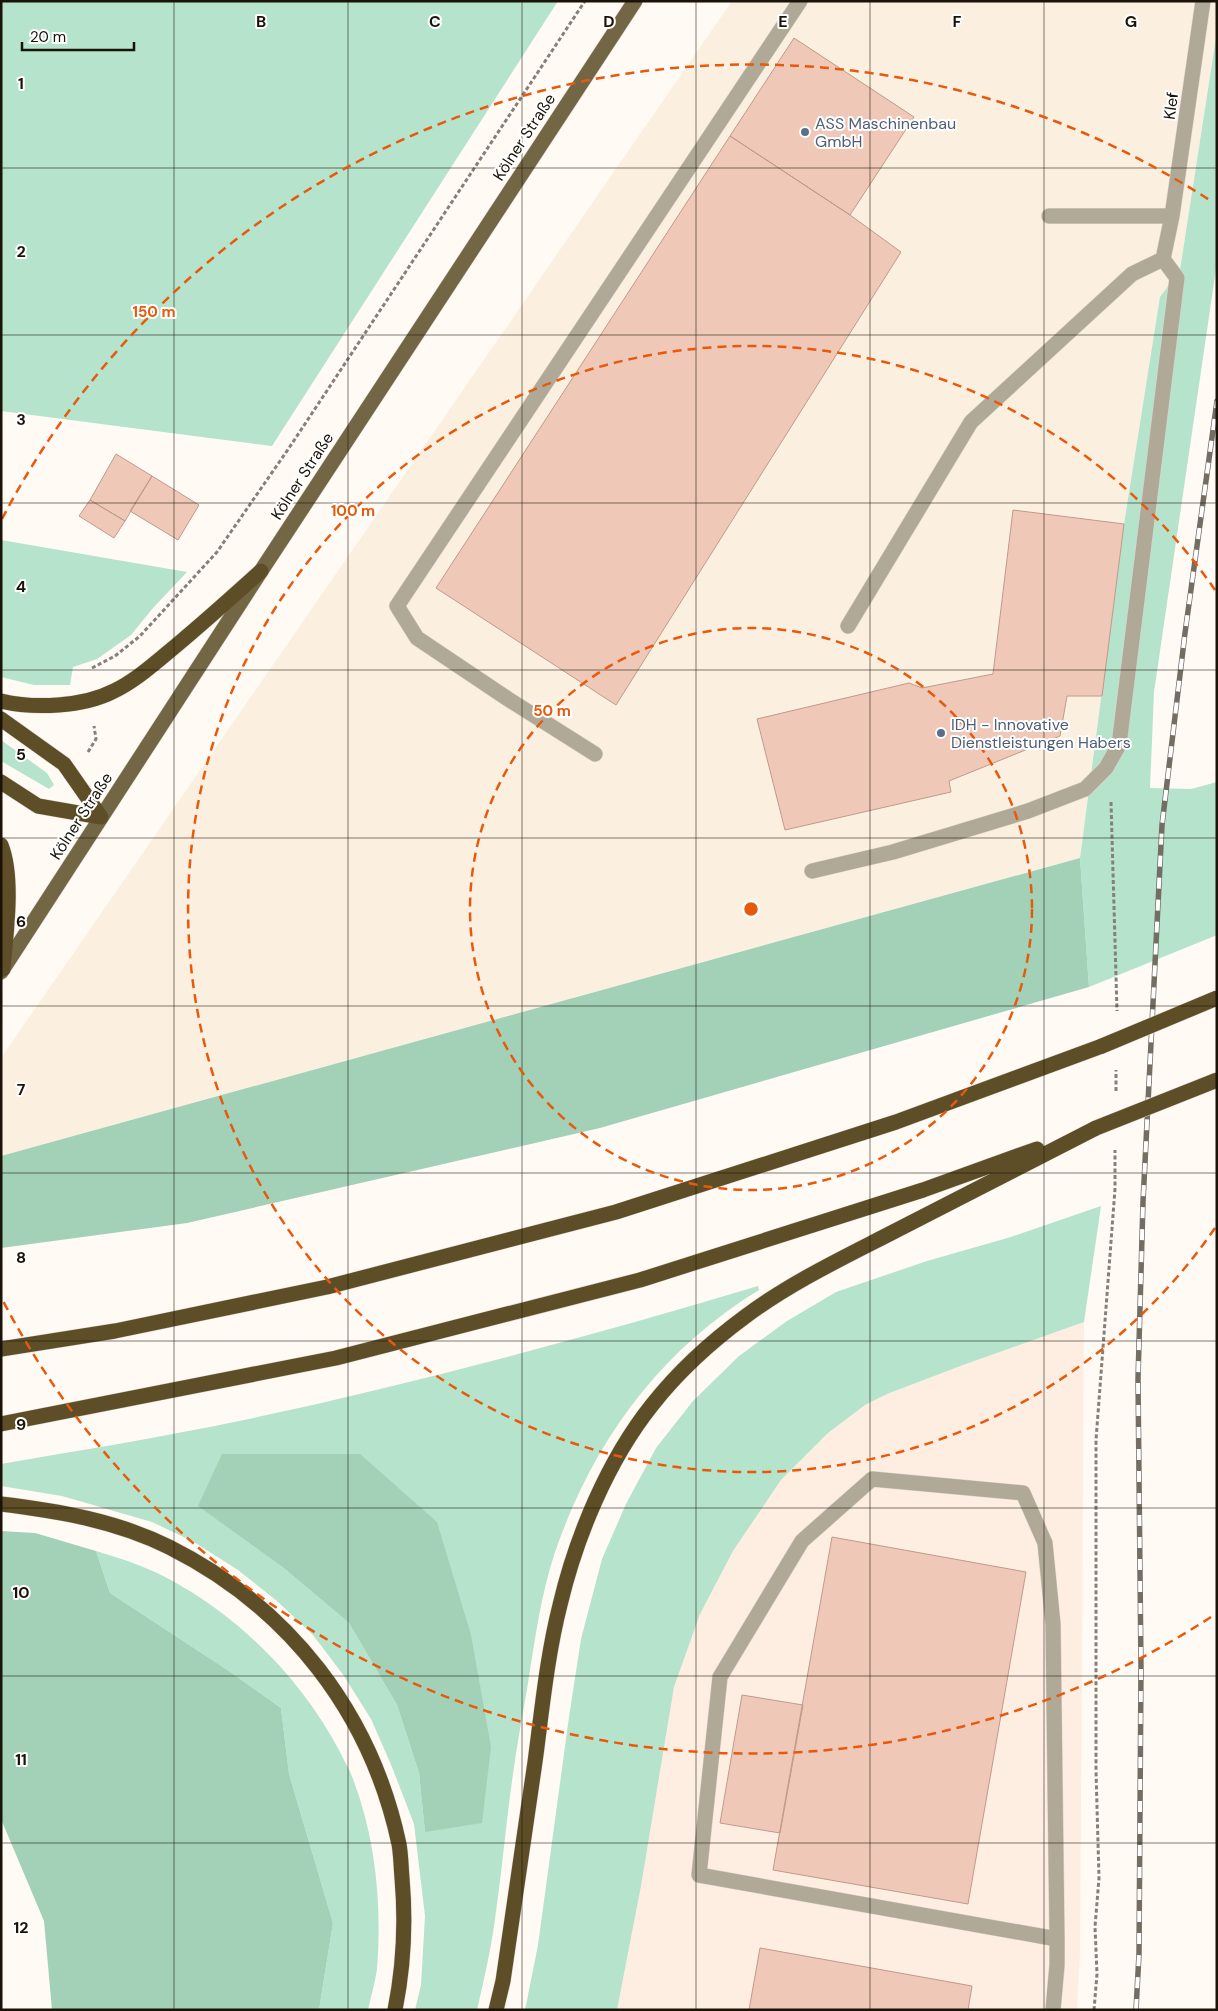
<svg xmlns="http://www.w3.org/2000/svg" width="1218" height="2011" font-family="'DM Sans',sans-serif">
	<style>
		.commercial { fill: #fdeee1 }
		.built { fill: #fbf0e0 }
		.green { fill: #b5e3cb; fill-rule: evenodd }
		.forest { fill: #a2d1b8 }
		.building { fill: #efc8b8; stroke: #bf9a8a }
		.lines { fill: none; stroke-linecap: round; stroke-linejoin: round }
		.lane-casing { stroke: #dbd5ce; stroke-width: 16 }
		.primary-casing { stroke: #dbd5ce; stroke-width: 16 }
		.highway-casing { stroke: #dbd5ce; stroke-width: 16 }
		.path { stroke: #868077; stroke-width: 3; stroke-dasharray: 4 2.5; stroke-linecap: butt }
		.lane { stroke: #b1a997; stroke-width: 15 }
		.primary { stroke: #736645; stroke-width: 15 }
		.highway { stroke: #5d4e27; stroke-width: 15 }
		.rail-casing { stroke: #746d64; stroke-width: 5.5 }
		.rail { stroke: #fff; stroke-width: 4; stroke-dasharray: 11; stroke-linecap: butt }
		.highway-bridge-casing { stroke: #dbd5ce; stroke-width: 16; stroke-linecap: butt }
		.highway-bridge { stroke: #5d4e27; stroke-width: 15 }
		.grid { fill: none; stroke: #1b1308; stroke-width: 1; stroke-opacity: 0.55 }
		.ring { fill: none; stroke: #e8590c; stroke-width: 2.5; stroke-dasharray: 9 6 }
		.service-dot { fill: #5c6f8a; stroke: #fff; stroke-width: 2 }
		.labels { text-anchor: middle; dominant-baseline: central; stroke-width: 4; stroke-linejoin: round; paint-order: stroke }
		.street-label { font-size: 16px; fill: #1b1308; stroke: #fff }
		.service-label { font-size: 16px; fill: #4e5e75; stroke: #fff; text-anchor: start }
		.grid-label { font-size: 16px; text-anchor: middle; font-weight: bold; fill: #1b1308; stroke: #fff; stroke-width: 4; stroke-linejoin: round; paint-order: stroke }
		.centre { fill: #e8590c; stroke: #fff; stroke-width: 2.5 }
		.ring-label { font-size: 15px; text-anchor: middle; font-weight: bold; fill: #e8590c; stroke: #fff; stroke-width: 4; stroke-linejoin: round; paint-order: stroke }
	</style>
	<rect width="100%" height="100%" fill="#fffaf4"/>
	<!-- commercial -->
	<path class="commercial" d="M1084,1322L1080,1951L1077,2010H617L641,1886L674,1687L700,1614L733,1551L781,1480L828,1433L865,1405L887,1394L963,1365Z"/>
	<!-- built -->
	<path class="built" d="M732,1H1217V31L1180,270L1160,298L1124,524L1080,858L1,1156V1058Z"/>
	<!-- green -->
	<path class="green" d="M1,1H558L272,446L1,411Z
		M1217,31V262L1154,692L1150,788L1191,789L1217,782V935L1089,987L1080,858L1124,524L1160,297L1180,270Z
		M1,540L187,572L153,608L131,635L97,659L73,667L70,685H34L1,677Z
		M1,740L47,773L54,785L49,789L1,761Z
		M1101,1206L1084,1322L963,1365L887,1394L865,1405L828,1433L781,1480L733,1551L700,1614L674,1687L641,1886L617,2010H525L538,1945L569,1717L581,1639L602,1559L626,1504L656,1448L693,1401L739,1356L787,1321L836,1292L927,1261L1011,1237Z
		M758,1286L759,1290C659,1351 593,1442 555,1552C541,1594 535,1639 528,1683C523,1713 517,1744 513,1774C506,1822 502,1871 495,1919C491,1949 484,1980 477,2010H415L421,1985L425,1916L414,1824L392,1767L371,1719L344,1676L313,1635L277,1601L238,1570L194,1542L152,1522L62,1496L1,1486V1464C82,1450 163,1437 244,1420C417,1383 588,1337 758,1286ZM280,1565L471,1635L425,1832L419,1773L397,1705L349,1623Z
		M96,1551C126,1560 156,1570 183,1587C248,1625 305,1685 340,1752C344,1761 350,1770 353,1779C376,1840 382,1905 377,1969C375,1983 371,1996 368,2010H319L333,1923L289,1774L281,1708L229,1671L110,1593Z"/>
	<!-- forest -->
	<path class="forest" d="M1080,858L1089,987L600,1128L187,1223L1,1248V1156Z
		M222,1454H360L437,1522L471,1635L491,1747L482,1823L425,1832L419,1773L397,1705L349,1623L280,1565L198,1506Z
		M1,1531L35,1533L96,1551L110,1593L229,1671L281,1708L289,1774L333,1923L319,2010H52L44,1921L1,1819Z"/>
	<!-- building -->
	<path class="building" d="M794,38L914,117L850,215L730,136Z
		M730,136L850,215L901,252L616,705L436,588Z
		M116,454L152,476L125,521L90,500Z
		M152,476L199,505L178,540L130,511Z
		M90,500L125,521L114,538L79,516Z
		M1013,510L1124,524L1102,696H1067L1060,736L949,781L951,792L785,830L757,719L909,683L922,688L993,674Z
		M832,1537L1026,1572L968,1904L773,1870Z
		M742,1695L803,1705L780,1833L720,1823Z
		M760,1948L972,1986L968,2010H749Z"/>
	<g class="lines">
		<!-- lane casing -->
		<g class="lane-casing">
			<path id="lane" d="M1049,216H1172L1203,1
				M848,626L971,422L1132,274L1163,259L1172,216
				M595,754L508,699L417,638L397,606L800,1
				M812,871L893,852L1028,811L1085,789L1106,768L1119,745L1177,278L1163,259
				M1053,2010L1057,1965V1939L1053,1624L1045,1543L1023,1493L872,1479L802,1541L720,1677L699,1875L1057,1939"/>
		</g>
		<!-- primary casing -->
		<g class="primary-casing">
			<path id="primary" d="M1,972L261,571L635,1"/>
		</g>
		<!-- highway casing -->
		<g class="highway-casing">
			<path id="highway" d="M1,701C34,709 83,707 114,691C133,682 149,668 166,654C199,627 230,599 261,571
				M1,719L64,764L101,817
				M1,782L38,806L101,817
				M1,845C14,877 6,934 3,969
				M1,1349L115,1331L327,1287L616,1212L896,1122L1102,1046
				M1,1424L336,1358L640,1280L923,1190L1037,1149
				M1,1504C59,1511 117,1521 169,1547C289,1607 371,1713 399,1844C401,1855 401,1867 402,1878C406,1924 404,1965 395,2010
				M496,2010L503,1981C514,1908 524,1835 535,1762C542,1710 547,1656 560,1605C576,1537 608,1460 652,1405C678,1372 712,1341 746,1316C793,1281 847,1256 899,1229C965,1195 1030,1162 1096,1128"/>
		</g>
		<!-- path -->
		<path class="path" d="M92,668L115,656L140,636L217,552L289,448L585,1
			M88,752L96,739L94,726
			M1111,802L1117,1011
			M1116,1091V1070
			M1094,2010L1097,1974L1095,1927L1099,1878L1096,1771V1440L1115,1189V1150"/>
		<!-- lane -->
		<use href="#lane" class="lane"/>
		<!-- primary -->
		<use href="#primary" class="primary"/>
		<!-- highway -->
		<use href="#highway" class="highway"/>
		<!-- rail casing -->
		<g class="rail-casing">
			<path id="rail" d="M1136,2010L1139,1954L1141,1668L1138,1379L1143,1202L1162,825L1185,633L1217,401"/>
		</g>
		<!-- rail -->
		<use href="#rail" class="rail"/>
		<!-- highway-bridge casing -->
		<g class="highway-bridge-casing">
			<path id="highway-bridge" d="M1102,1046L1217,998
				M1096,1128L1217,1080"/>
		</g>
		<!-- highway-bridge -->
		<use href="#highway-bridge" class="highway-bridge"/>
	</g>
	<!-- grid -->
	<path class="grid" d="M174,1V2010M348,1V2010M522,1V2010M696,1V2010M870,1V2010M1044,1V2010M1,168H1217M1,335H1217M1,503H1217M1,670H1217M1,838H1217M1,1006H1217M1,1173H1217M1,1341H1217M1,1508H1217M1,1676H1217M1,1843H1217"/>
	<!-- distance rings -->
	<g class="ring">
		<circle cx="751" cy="909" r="281"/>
		<path d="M1215 1228A563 563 0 1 1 1215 590"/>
		<path d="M1211 1617A844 844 0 0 1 2 1299M2 519A844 844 0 0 1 1211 201"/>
	</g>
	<!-- markers -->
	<g class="service-dot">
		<circle cx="805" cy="132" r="5"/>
		<circle cx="941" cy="733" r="5"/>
	</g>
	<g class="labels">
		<!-- street labels -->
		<g class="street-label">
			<text transform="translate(1171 106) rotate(-82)">Klef</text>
			<text transform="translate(524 137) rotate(-57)">Kölner Straße</text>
			<text transform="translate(302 476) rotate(-57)">Kölner Straße</text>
			<text transform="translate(81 816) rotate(-57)">Kölner Straße</text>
		</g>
		<!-- service labels -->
		<g class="service-label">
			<text x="815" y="123">ASS Maschinenbau<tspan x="815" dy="18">GmbH</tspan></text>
			<text x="951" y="724">IDH - Innovative<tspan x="951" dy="18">Dienstleistungen Habers</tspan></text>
		</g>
	</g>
	<g class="grid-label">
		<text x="261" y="27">B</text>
		<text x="435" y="27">C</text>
		<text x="609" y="27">D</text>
		<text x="783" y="27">E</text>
		<text x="957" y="27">F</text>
		<text x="1131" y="27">G</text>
		<text x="21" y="89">1</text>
		<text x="21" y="257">2</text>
		<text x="21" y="425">3</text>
		<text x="21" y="592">4</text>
		<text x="21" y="760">5</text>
		<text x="21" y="927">6</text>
		<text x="21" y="1095">7</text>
		<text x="21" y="1263">8</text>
		<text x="21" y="1430">9</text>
		<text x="21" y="1598">10</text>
		<text x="21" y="1765">11</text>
		<text x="21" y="1933">12</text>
	</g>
	<circle cx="751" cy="909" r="8" class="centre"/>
	<g class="ring-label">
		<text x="154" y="317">150 m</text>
		<text x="353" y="516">100 m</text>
		<text x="552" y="716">50 m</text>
	</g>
	<!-- border -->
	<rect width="1218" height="2011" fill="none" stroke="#1b1308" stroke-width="5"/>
	<!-- scale -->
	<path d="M22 42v8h112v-8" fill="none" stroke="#1b1308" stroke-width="2.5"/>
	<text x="30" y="42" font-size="15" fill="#1b1308" stroke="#ffffff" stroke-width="4" paint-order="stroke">20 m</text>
</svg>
